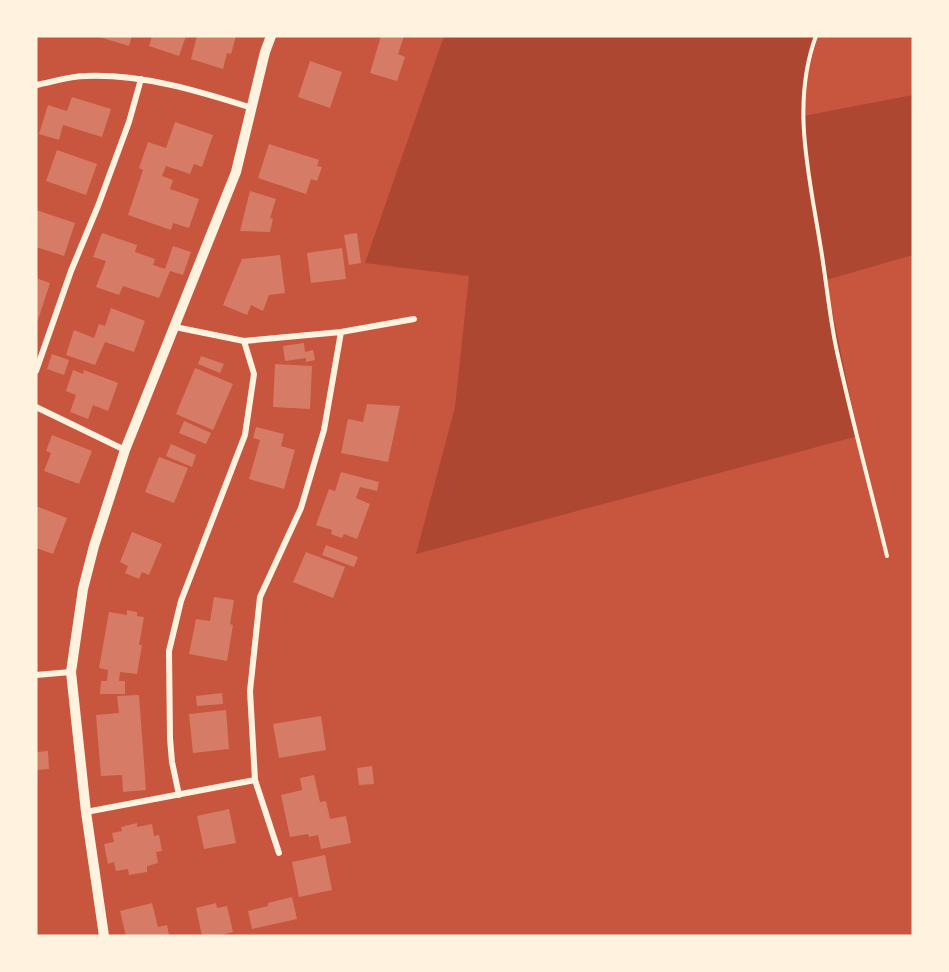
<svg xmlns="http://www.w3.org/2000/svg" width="949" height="972" font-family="Figtree,sans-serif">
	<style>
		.green { fill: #ae4732 }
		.building { fill: #d67c66 }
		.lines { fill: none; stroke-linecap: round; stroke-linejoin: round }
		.path { stroke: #fff3e0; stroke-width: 4 }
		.minor { stroke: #fff3e0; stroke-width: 6 }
		.tertiary { stroke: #fff3e0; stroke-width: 10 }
	</style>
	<rect width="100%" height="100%" fill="#c8553d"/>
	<!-- green -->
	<path class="green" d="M444,36H816C806,62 801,88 803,116L913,95V255L826,280L858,436L416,554L455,407L469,276L365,263Z"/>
	<!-- building -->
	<path class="building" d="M96,36H132L129,46Z
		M152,36H186L179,56L149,46Z
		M197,36H236L231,54L227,53L223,69L191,59Z
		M381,36H404L398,54L405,57L397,81L370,73Z
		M310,61L342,72L330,108L298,97Z
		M72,97L111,109L102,137L63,125L59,140L39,134L48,105L67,111Z
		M175,122L213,135L202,167L194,164L190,174L166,166L162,176L173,180L170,189L199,199L189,228L173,223L171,230L128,215L143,170L139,168L148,142L166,148Z
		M269,144L319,160L317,166L322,167L317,181L311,179L306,194L258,178Z
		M57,150L97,164L86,195L46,181Z
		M250,191L276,199L270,218L273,219L270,232L240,231Z
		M36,210L75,223L64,256L36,247Z
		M102,233L137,245L135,252L155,259L153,265L165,269L173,246L191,252L183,275L170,271L159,298L123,286L119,295L96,287L106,261L93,257Z
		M357,233L361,263L349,265L344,235Z
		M342,248L346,279L311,283L307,253Z
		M280,255L285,293L269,295L263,311L251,305L247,315L223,305L242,259Z
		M36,278L50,283L38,320L36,319Z
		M111,308L145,321L134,352L105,342L95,365L66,355L74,330L94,338L99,324L105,326Z
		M304,343L305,352L313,350L315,360L306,362V358L285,361L283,346Z
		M52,354L69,360L64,375L47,369Z
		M201,356L224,364L220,373L198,364Z
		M275,364L312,366L310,409L273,407Z
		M195,368L233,384L213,430L176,414Z
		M73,370L83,374L84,370L118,383L108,411L93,405L88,419L70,412L76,395L66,391Z
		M367,404L400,406L388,462L341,453L348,419L363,422Z
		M184,421L211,433L206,444L179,433Z
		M256,427L284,434L281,446L295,450L284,489L249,479L260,440L253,438Z
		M52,435L92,451L79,484L44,471L51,453L46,451Z
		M171,444L196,455L192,467L166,456Z
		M159,457L188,468L174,503L145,492Z
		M341,472L379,482L377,491L360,487L356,498L370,504L357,539L344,534L342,538L331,534L332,530L316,525L329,489L335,491Z
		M36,506L67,518L53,554L36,548Z
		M132,532L162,544L149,575L142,572L139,579L125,573L128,566L120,562Z
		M326,545L358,557L354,567L322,555Z
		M306,552L345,567L333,598L293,582Z
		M214,597L234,600L230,624L233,625L227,661L189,654L196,619L210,621Z
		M127,610L137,612V616L144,617L139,645H142L137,674L120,672L119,681H125V694H100L101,681H107L108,670L99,668L109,612L127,615Z
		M222,693L223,704L197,706L196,696Z
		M139,695L146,790L123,792L122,775L101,776L96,715L119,713L117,696Z
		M226,710L229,749L193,753L189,714Z
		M321,716L326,750L279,758L273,724Z
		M48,751L49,769L36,770V752Z
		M372,766L374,784L359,785L357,768Z
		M314,775L320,802L326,801L330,819L346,816L351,843L321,849L318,835L309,837L308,834L290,837L281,795L302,790L300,778Z
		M229,809L236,843L204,849L197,816Z
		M137,823V827L152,824L154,836L159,835L162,851L156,852L158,863L147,866V872L129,875L128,869L116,871L114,862L108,864L104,844L114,842L112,833L122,831L121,827Z
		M325,855L332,890L299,897L292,862Z
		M292,897L297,919L252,929L248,911L268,906V903Z
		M152,903L158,927L167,925L169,935L126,936L120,911Z
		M216,903L217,908L227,906L233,932L218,936H202L196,908Z"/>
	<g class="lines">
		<!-- path -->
		<path class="path" d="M816,36C791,103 809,175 820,243C826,278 829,313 836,347C851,417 870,486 887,556"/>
		<!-- minor -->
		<path class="minor" d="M36,85C52,82 70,76 86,76C143,74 199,91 252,108
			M175,327L244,341L341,332
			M36,371L71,271L98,206L129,122L141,79
			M36,407L125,450
			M36,675L71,672
			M255,780L250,691L260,597L301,508L324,430L341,332L414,319
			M179,795L172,762L170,738L169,651L181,601L245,435L254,374L244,341
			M86,812L255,780L279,853"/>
		<!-- tertiary -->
		<path class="tertiary" d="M104,936L86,812L71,672L83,589L94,546L125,450L236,172L265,52L271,36"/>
	</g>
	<!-- border -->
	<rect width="949" height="972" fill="none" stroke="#fff3e0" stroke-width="75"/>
</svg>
